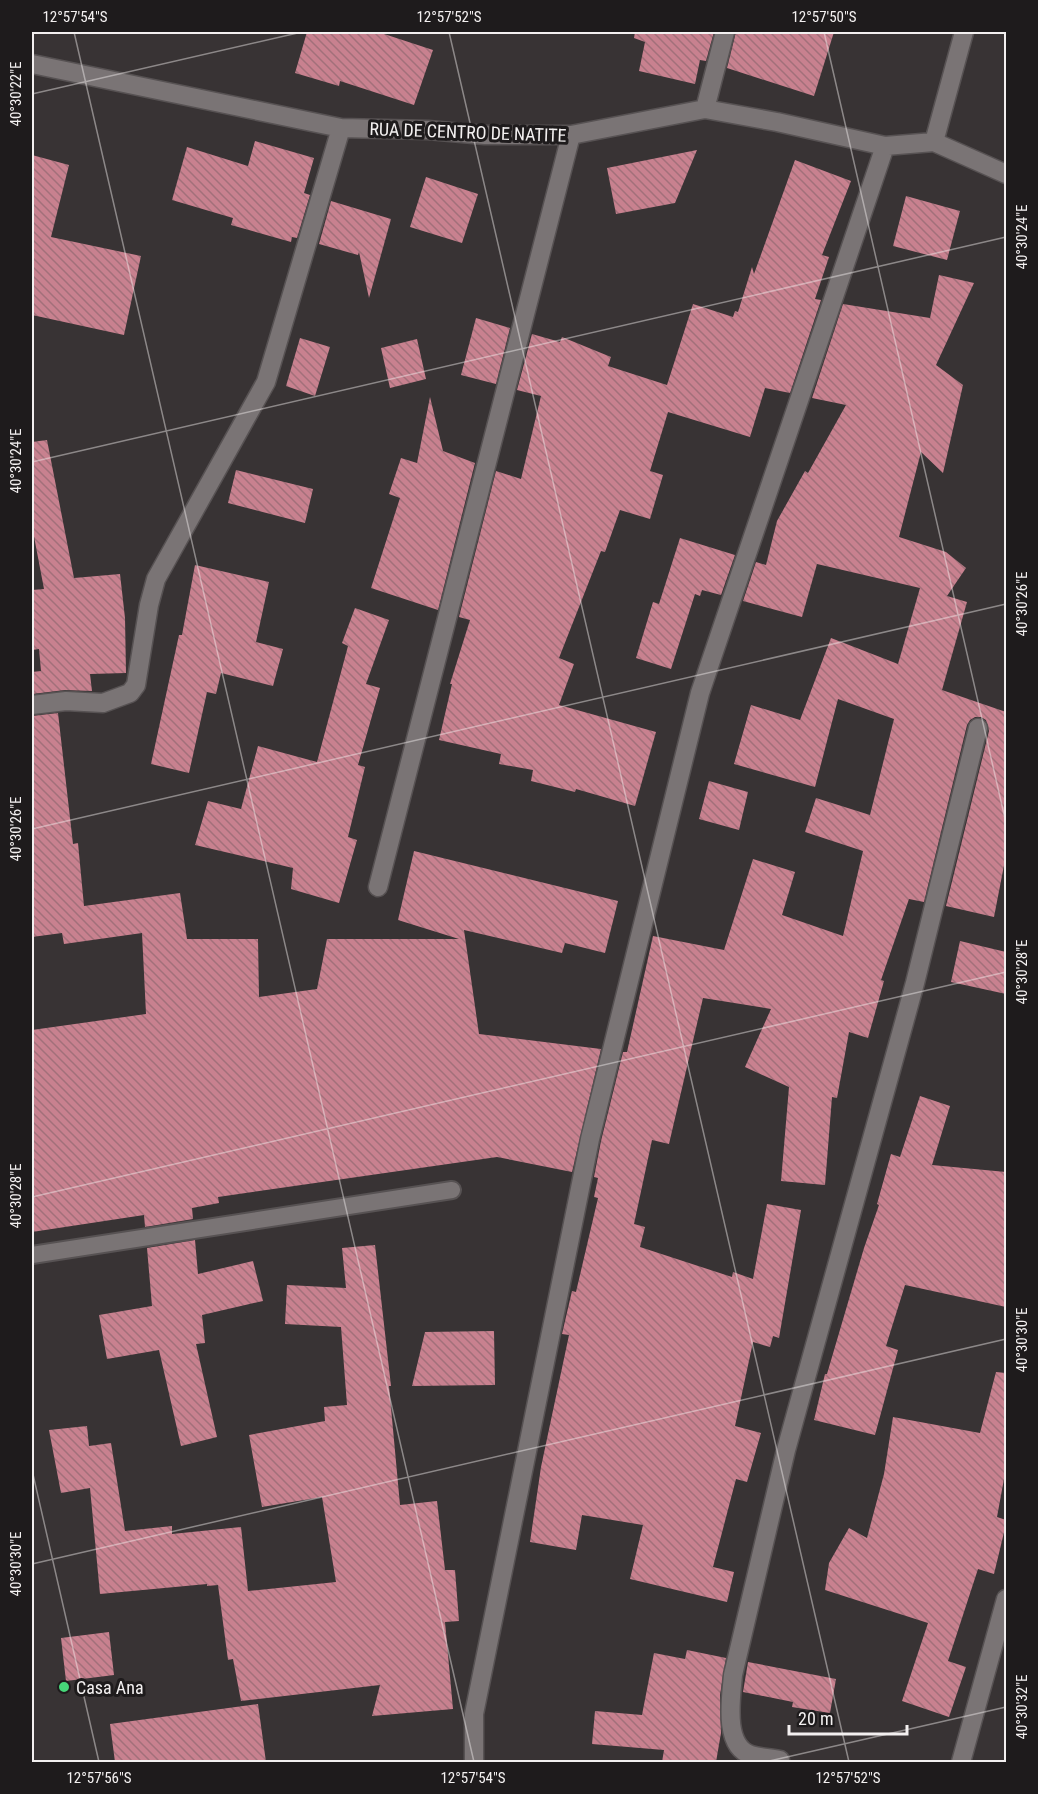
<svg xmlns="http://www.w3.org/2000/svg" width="1038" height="1794" font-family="'Roboto Condensed',sans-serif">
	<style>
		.building { fill: url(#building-back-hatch) }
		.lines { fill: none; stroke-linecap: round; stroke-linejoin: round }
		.service-casing { stroke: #575253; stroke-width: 20 }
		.minor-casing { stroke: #575253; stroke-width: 21 }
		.service { stroke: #7a7475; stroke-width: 16 }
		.minor { stroke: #7a7475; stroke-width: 18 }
		.ticks { fill: none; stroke: #f3f0f0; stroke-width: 1.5; stroke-opacity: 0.45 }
		.poi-dot { fill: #47d779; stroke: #1e1b1c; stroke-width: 2 }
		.labels { text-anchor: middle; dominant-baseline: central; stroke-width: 6; stroke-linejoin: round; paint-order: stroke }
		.street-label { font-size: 18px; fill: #f3f0f0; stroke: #1e1b1c }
		.poi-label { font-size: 18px; fill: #f3f0f0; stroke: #1e1b1c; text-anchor: start }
		.neatline { fill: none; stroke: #f3f0f0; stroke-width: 2 }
		.ticks-label { font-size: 15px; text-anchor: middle; fill: #f3f0f0 }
	</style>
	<defs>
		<pattern id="building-back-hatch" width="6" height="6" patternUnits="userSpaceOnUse" patternTransform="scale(1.5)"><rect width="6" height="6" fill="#c8818f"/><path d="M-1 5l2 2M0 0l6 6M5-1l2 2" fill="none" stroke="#a2707a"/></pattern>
	</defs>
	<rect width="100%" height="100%" fill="#383334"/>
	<!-- building -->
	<path class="building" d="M307,32H378L433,50L414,105L340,81L339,86L295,73Z
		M635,32H714L706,61L700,60L695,84L639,71L645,42L634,38Z
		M736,32H834L814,96L727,68Z
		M255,141L314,158L304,193L310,195L297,238L292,237L291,242L231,225L233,218L172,200L187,147L248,166Z
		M697,150L675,203L616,214L607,168Z
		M32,155L69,165L51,237L141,256L124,335L32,315Z
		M795,160L851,181L822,255L829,257L815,299L821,300L790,393L765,388L750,437L668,412L650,471L663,475L650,519L620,510L605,552L601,551L559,658L574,664L559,705L656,732L635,806L576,789L575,792L531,781L533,770L499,764L501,754L439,740L452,684H450L470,620L459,617L496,471L521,479L541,396L517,390L532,334L560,342L562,337L611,357L608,366L667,385L693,304L733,317L735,311L738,312L752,267L754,274Z
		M426,177L478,194L462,243L410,227Z
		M906,196L960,211L947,260L893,246Z
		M331,201L391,219L369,298L359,252L358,255L319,244Z
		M939,275L974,283L936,365L963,385L943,473L921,452L899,537L946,552L966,568L947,596L967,602L942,690L1006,712V855L994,917L946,906L989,731L986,720L981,717H975L970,720L967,725L924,902L909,899L881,980L884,981L868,1038L849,1032L837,1098L832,1097L825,1185L781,1181L789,1087L745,1067L771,1009L703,998L669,1144L652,1140L634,1224L645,1227L640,1247L732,1277L733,1272L753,1279L767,1204L801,1210L779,1338L773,1336L770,1347L753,1342L735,1426L761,1433L747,1482L736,1479L713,1567L734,1572L727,1602L630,1579L643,1525L582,1515L576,1550L530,1542L541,1467L569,1335L562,1334L572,1291L576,1292L598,1198L594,1197L598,1178L594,1177L601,1141L623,1052H627L653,936L724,950L753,859L795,872L782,915L843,936L863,851L805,832L816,798L870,815L894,719L838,699L815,787L734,764L751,705L800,720L831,638L898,664L920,588L817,564L802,617L743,601L756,562L766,565L777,521L805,471L808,473L846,405L812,398L843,304L930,318Z
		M476,318L510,328L496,384L461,375Z
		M300,338L330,347L315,396L286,386Z
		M417,339L426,379L390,388L381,348Z
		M430,397L443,451L475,463L438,610L371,588L400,498L389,494L401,458L417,463Z
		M47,440L74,578L120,574L125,618L126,673L90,674L92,691L65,690L32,694V672L41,671L39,649L32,650V590L44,589L32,526V442Z
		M236,470L313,489L305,523L228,503Z
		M680,538L735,555L721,595L702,590L700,596L695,594L671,669L636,658L653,602L659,604Z
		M195,565L269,582L256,642L283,649L273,686L221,673L216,694L207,692L189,773L151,764L179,635H182Z
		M355,608L389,620L366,684L380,688L358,765L365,767L348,837L357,840L339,903L291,889L293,868L195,845L208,801L241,809L258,746L317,762L348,646L342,643Z
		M58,713L73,844L78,843L84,906L180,893L187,939H258L259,997L317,989L327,939H459L398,920L414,851L618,901L605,953L565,943L562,953L464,930L479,1034L601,1049L572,1172L497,1157L218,1197L219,1203L192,1208L193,1219L145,1227L144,1215L32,1232V1030L146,1014L142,933L64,944L62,933L32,937V716Z
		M709,781L748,792L739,830L699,819Z
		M960,941L1006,952V994L951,982Z
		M920,1096L950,1106L932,1165L1006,1172V1307L905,1285L886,1346L898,1350L875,1435L814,1420L825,1374H827L864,1248L879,1205L877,1204L891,1154L900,1157Z
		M195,1240L198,1274L253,1261L263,1301L202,1315L205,1343L196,1344L217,1437L181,1446L159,1350L107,1359L99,1315L152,1306L147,1248Z
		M375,1245L391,1386H389L400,1505L437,1501L445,1570H455L459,1621L445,1622L453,1709L372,1716L380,1685L241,1701L233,1659L228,1660L218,1585L207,1586V1584L100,1594L90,1488L61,1493L49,1430L87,1426L89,1446L111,1443L125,1531L172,1526V1534L241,1527L248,1591L336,1582L322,1497L262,1507L249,1435L325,1421L324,1407L347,1405L341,1327L285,1324L287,1285L346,1288L342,1248Z
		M494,1331L495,1385L412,1386L425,1332Z
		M996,1372L1006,1373V1468L997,1517L1006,1520V1524L994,1574L978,1569L948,1661L966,1667L949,1717L902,1701L928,1623L825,1590L829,1563L849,1528L867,1538L884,1474L893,1417L980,1433Z
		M109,1632L114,1675L66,1681L61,1638Z
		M687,1650L726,1658L720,1695L721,1733L716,1762H662L664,1750L592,1744L595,1711L642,1715L654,1653L685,1659Z
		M748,1662L836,1679L830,1713L792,1707L793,1702L743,1692Z
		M258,1704L266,1762H115L110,1724Z"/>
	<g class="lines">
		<!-- service casing -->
		<g class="service-casing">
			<path id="service" d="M32,1255L452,1190"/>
		</g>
		<!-- minor casing -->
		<g class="minor-casing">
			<path id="minor" d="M32,64L341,128L428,130L485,135H571L705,109L777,122L885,146L934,142L1006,174
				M705,109L725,32
				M934,142L964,32
				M32,705L66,701L103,703L130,693L136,685L149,605L156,579L266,382L341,128
				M378,887L571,135
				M474,1762V1714L590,1139L700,693L885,146
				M779,1762L780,1760C770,1758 760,1758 751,1755C723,1746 731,1698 733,1675L786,1450L915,983L978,728
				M961,1762L1006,1599"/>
		</g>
		<!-- service -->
		<use href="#service" class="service"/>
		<!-- minor -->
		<use href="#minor" class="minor"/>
	</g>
	<!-- ticks -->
	<path class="ticks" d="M74,32L474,1762M449,32L849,1762M824,32L1006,823M32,94L302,32M32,462L1006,237M32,829L1006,604M32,1197L1006,972M32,1470L99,1762M32,1564L1006,1339M765,1762L1006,1707"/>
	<!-- markers -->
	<circle class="poi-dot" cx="64" cy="1687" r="6"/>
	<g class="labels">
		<!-- street labels -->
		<g class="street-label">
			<text transform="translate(468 132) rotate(2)">RUA DE CENTRO DE NATITE</text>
		</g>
		<!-- poi labels -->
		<g class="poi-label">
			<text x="76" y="1687">Casa Ana</text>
		</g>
	</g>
	<!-- border -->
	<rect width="1038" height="1794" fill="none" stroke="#1e1b1c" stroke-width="66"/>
	<!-- scale -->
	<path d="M789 1725v9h118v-9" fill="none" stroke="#f3f0f0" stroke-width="3"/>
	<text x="798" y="1725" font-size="18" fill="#f3f0f0" stroke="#1e1b1c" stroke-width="4.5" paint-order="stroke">20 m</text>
	<rect x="33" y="33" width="972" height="1728" class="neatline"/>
	<g class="ticks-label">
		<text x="75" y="22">12°57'54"S</text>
		<text x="449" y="22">12°57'52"S</text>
		<text x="824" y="22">12°57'50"S</text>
		<text transform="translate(16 94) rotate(-90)" y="5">40°30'22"E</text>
		<text transform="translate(1022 237) rotate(-90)" y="5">40°30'24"E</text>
		<text transform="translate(16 461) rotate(-90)" y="5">40°30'24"E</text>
		<text transform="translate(1022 604) rotate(-90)" y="5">40°30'26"E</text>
		<text transform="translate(16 829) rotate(-90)" y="5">40°30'26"E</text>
		<text transform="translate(1022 972) rotate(-90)" y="5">40°30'28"E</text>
		<text transform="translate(16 1196) rotate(-90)" y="5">40°30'28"E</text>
		<text transform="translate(1022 1340) rotate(-90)" y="5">40°30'30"E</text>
		<text transform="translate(16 1564) rotate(-90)" y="5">40°30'30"E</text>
		<text transform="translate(1022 1707) rotate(-90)" y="5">40°30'32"E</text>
		<text x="99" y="1783">12°57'56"S</text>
		<text x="473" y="1783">12°57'54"S</text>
		<text x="848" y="1783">12°57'52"S</text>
	</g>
</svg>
